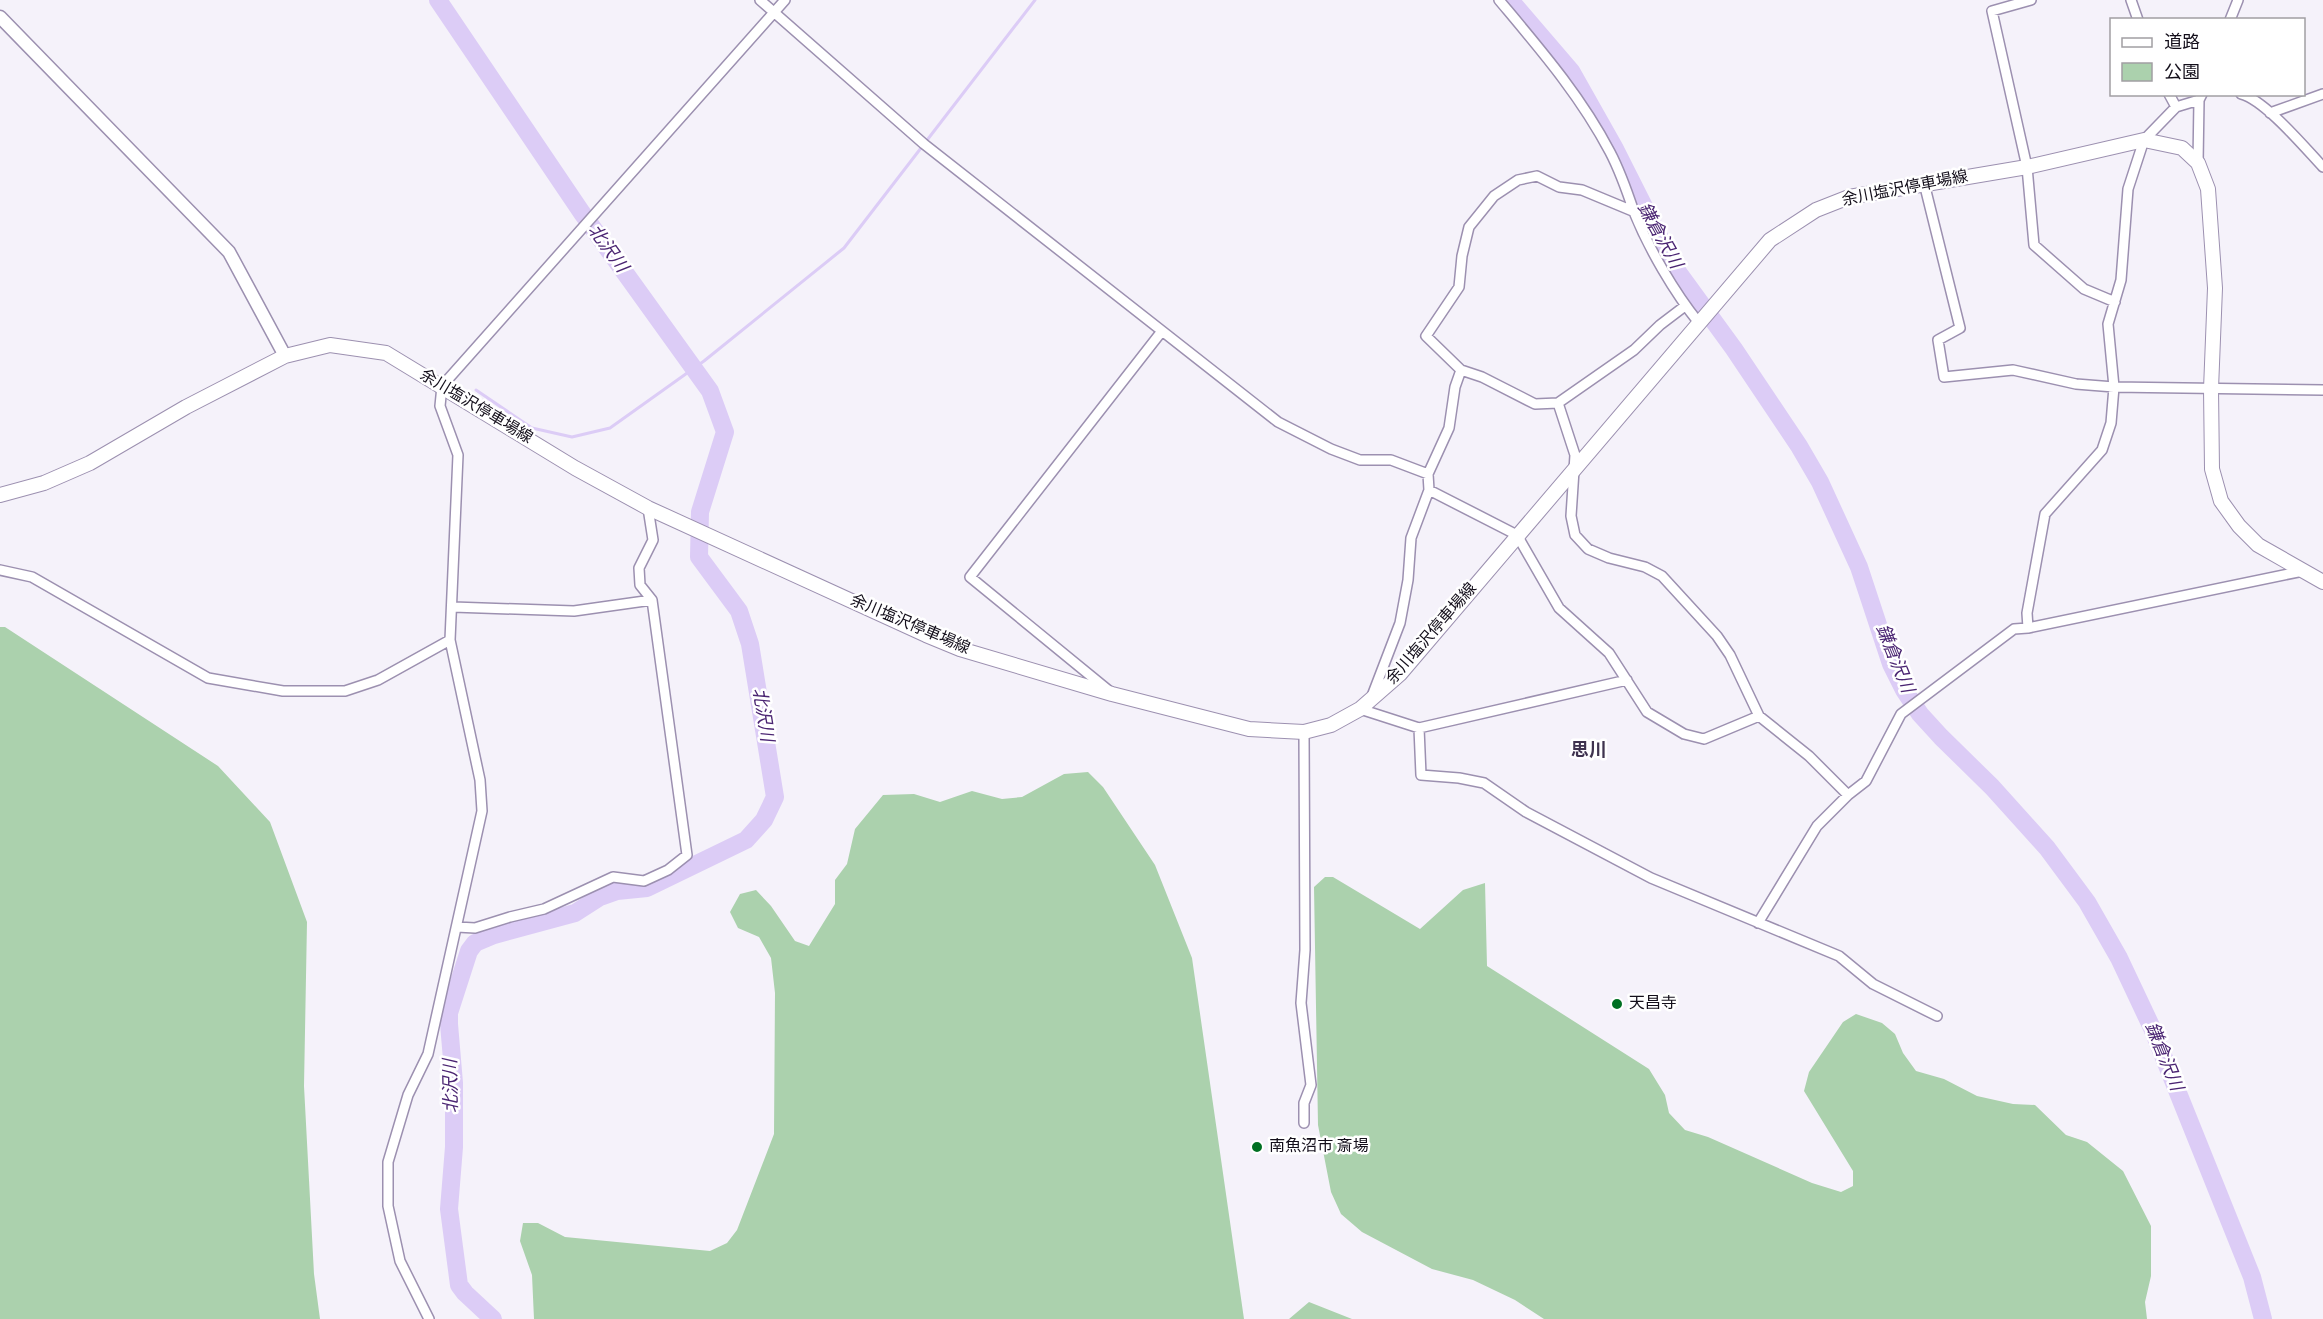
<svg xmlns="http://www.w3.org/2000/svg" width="2323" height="1319" font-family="Overpass,'Noto Sans JP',sans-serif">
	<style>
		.green { fill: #abd1ad }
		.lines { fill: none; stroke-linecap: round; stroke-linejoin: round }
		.stream { stroke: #dcccf6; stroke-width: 3 }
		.river { stroke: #dcccf6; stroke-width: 18 }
		.minor-casing { stroke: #9c90b0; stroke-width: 12 }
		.tertiary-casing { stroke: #9c90b0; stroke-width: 15 }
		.secondary-casing { stroke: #9c90b0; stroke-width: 16 }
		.minor { stroke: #fff; stroke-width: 9 }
		.tertiary { stroke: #fff; stroke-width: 12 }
		.secondary { stroke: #fff; stroke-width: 14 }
		.poi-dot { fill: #007022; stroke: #fff; stroke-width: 2 }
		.labels { text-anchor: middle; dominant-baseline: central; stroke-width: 5; stroke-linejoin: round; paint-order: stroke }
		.street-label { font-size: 16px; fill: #130e1a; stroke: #fff }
		.poi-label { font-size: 16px; fill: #130e1a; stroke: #fff; text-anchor: start }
		.water-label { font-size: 18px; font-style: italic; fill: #4a2472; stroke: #fff }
		.neighbourhood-label { font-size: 18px; font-weight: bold; fill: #3f334f; stroke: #fff }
	</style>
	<rect width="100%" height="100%" fill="#f5f2fa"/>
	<!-- green -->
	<path class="green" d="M0,627H5L218,766L270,822L307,922L304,1086L314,1274L320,1319H0Z
		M1088,772L1103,787L1155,865L1192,958L1244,1319H534L532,1275L520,1241L523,1223H538L565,1237L710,1251L727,1243L737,1230L774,1134L775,993L771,958L759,937L738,928L730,912L740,894L756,890L771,906L795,941L809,946L835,904V880L847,864L855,829L883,795L914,794L940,802L972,791L1002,799L1022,797L1064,774Z
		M1325,877H1333L1420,929L1463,890L1485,883L1487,966L1649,1069L1665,1095L1669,1113L1685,1130L1708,1137L1812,1183L1841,1192L1853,1186V1171L1804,1091L1809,1072L1843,1022L1856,1014L1882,1023L1895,1034L1903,1053L1916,1071L1944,1079L1977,1096L2013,1104L2035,1105L2066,1135L2087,1142L2123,1171L2151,1226V1276L2145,1302L2147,1319H1544L1515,1300L1473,1280L1432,1269L1362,1232L1341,1214L1331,1192L1318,1125L1314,887Z
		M1309,1302L1352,1319H1289Z"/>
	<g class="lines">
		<!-- stream -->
		<path class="stream" d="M476,390L532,428L572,437L610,428L704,361L844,248L1035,0"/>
		<!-- river -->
		<path class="river" d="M438,0L582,213L710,391L725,432L700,512L699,557L739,611L750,644L775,797L764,820L746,840L647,888L617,891L600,897L575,913L494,935L475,943L469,951L449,1013V1024L454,1083V1147L449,1209L459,1285L465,1293L493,1319
			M1510,0L1571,71L1615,149L1675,268L1734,349L1799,446L1820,482L1859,567L1891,664L1904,690L1920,714L1941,737L1992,787L2047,848L2087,902L2119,958L2152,1028L2252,1277L2263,1319"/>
		<!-- minor casing -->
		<g class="minor-casing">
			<path id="minor" d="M760,0L924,144L1278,422L1331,449L1360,460H1391L1428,474
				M1499,0C1540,49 1580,95 1610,152C1620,171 1627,191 1634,212C1649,249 1674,292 1699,323
				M2031,0L1992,11L2027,167L2034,245L2084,289L2115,302
				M2131,0L2138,20
				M2230,20L2238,0
				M2169,94L2176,107
				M2241,94C2265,100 2305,148 2323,167
				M2270,113L2323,94
				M2198,163L2199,100L2202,94
				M1924,183L1960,328L1938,340L1944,377L2013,370L2076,384L2114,387L2323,390
				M1461,370L1426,336L1459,287L1462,256L1469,227L1494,196L1518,180L1537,176L1559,187L1582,190L1635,212
				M1558,403L1575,455L1571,516L1575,535L1588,549L1609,558L1645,567L1662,576L1717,636L1730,655L1759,716L1809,756L1848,795
				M1429,490L1517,535L1559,608L1609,653L1647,712L1684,734L1704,739L1759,716
				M0,570L32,577L208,678L283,691H345L378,680L450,640
				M453,607L574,611L652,600
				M2028,628L2027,613L2045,514L2102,450L2111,423L2114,387L2108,324L2121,280L2128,189L2144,140L2176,107L2199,100
				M1108,690L970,577L1162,331
				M1372,696L1400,623L1408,580L1411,538L1429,490L1428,474L1449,428L1455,387L1461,370L1482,377L1535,404L1558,403L1634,350L1660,325L1685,306
				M1360,709L1419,728L1627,680
				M1419,728L1421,775L1459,778L1484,783L1526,812L1651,878L1839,956L1873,984L1937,1016
				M1758,923L1817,826L1848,795L1866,781L1901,714L2014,629L2028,628L2303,571
				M457,927L475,928L510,917L544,909L613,877L644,881L668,870L687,855L652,600L640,585L639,568L653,540L648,508
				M1304,1123V1103L1311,1085L1301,1003L1305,950L1304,732
				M429,1319L400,1261L388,1206V1162L408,1095L428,1054L482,811L480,780L450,640L458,455L440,406L442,386L785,0"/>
		</g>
		<!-- tertiary casing -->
		<g class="tertiary-casing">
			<path id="tertiary" d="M0,17L229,252L285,356"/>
		</g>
		<!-- secondary casing -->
		<g class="secondary-casing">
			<path id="secondary" d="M0,495L44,483L90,463L186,407L285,356L330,345L386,353L575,468L648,508L926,635L960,649L1112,694L1249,729L1304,732L1331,725L1360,709L1400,674L1770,240L1816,210L1849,197L2027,167L2144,140L2182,148L2198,163L2208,189L2215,288L2211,389L2212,469L2221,501L2239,526L2258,545L2323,582"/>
		</g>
		<!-- minor -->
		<use href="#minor" class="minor"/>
		<!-- tertiary -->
		<use href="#tertiary" class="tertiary"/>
		<!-- secondary -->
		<use href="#secondary" class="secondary"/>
	</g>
	<!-- markers -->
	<g class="poi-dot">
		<circle cx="1617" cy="1004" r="6"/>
		<circle cx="1257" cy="1147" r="6"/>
	</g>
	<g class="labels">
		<!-- street labels -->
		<g class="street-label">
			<text transform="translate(1905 189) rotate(-11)">余川塩沢停車場線</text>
			<text transform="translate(476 407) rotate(31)">余川塩沢停車場線</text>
			<text transform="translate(910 625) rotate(23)">余川塩沢停車場線</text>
			<text transform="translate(1432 634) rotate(-49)">余川塩沢停車場線</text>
		</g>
		<!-- poi labels -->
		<g class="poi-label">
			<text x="1629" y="1004">天昌寺</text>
			<text x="1269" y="1147">南魚沼市 斎場</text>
		</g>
		<!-- water labels -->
		<g class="water-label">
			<text transform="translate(1659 236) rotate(61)">鎌倉沢川</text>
			<text transform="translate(607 249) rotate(54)">北沢川</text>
			<text transform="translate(1894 659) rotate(68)">鎌倉沢川</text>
			<text transform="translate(762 715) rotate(81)">北沢川</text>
			<text transform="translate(2163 1057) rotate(68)">鎌倉沢川</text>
			<text transform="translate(452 1086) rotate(-91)">北沢川</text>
		</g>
		<!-- neighbourhood labels -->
		<g class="neighbourhood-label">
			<text x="1589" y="751">思川</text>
		</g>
	</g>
	<!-- legend -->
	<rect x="2110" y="18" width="195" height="78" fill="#ffffff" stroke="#a19fa3" stroke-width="1.5"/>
	<rect x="2122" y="38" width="30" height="9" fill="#ffffff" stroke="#a19fa3" stroke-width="1.5"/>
	<text x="2164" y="48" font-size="18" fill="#130e1a">道路</text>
	<rect x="2122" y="63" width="30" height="18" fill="#abd1ad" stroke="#a19fa3" stroke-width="1.5"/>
	<text x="2164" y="78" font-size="18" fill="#130e1a">公園</text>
</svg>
